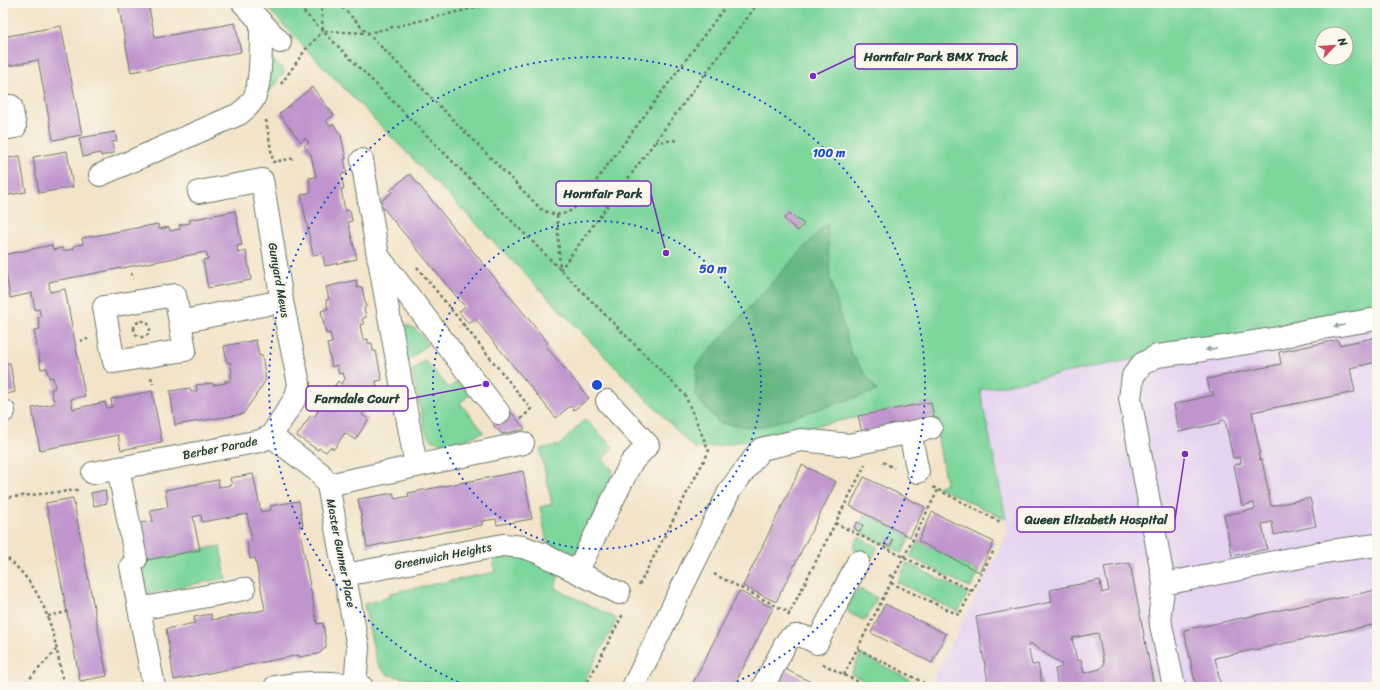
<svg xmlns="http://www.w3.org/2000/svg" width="1380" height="690" font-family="Sriracha,sans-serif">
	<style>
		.built { fill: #e5d3f1 }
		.green { fill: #7dd69c; stroke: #4e8a68; fill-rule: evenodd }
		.forest { fill: #66b784; stroke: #427a5c }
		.building { fill: #c095cd; fill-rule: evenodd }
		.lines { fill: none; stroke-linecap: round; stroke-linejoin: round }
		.minor-casing { stroke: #697768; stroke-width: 24 }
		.path { stroke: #697768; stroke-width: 2.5; stroke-dasharray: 3 3; stroke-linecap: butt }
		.minor { stroke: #fff; stroke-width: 22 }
		.oneway { fill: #8f9e9a }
		.ring { fill: none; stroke: #1d4ed8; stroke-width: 2; stroke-dasharray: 2 4 }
		.labels { text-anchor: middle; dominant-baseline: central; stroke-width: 4; stroke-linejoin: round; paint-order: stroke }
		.street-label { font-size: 12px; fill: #1f3d34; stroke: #fbf7ec }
		.centre { fill: #1d4ed8; stroke: #fbf7ec; stroke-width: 2 }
		.ring-label { font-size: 12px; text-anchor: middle; font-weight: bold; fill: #1d4ed8; stroke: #fbf7ec; stroke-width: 4; stroke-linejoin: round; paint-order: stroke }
		.leader { fill: none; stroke: #7b2cbf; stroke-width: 1.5 }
		.callout-dot { fill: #7b2cbf; stroke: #fbf7ec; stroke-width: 1.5 }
		.callout { fill: #fbf7ec; stroke: #7b2cbf; stroke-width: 1.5 }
		.callout-label { font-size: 13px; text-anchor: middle; font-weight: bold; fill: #1f3d34 }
	</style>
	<rect width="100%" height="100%" fill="#fbf7ec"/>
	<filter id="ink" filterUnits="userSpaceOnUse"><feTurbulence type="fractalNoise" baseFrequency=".025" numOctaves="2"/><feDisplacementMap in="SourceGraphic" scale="8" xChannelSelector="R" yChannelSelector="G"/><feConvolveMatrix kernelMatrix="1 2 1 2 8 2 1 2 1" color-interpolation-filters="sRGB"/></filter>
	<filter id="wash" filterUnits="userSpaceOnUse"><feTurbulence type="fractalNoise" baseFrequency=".012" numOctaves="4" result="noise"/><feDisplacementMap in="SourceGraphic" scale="16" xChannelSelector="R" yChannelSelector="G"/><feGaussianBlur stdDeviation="0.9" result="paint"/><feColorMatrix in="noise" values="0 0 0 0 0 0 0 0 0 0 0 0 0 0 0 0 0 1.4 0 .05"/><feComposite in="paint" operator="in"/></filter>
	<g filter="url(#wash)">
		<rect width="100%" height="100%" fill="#f3e4c9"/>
		<!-- built -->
		<path class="built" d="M1377,310V687H929L992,565L1008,530L980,390Z"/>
		<!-- green -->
		<path class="green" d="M263,3H1377V310L980,390L1006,519L937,487L946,484L931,402L728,444L695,449L306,49ZM1322,34H1346V58H1322Z
			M270,59H273L285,71L266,96Z
			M405,325C415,325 422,337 428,344L407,362L400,331L402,327Z
			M425,360L449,388L459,380L470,394L460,403L484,432C472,437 444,449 432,440C429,438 427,434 425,430L412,371Z
			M585,419L613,447L603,459L613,470L611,479L576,559L547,543L540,507L552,504L540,449L560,445Z
			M865,514L910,537L902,553L890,547L893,539L888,537L885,544L860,532L863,525L860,523Z
			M858,537L878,547L872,558L853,548Z
			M918,541L979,572L971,588L910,557Z
			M220,546L226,578L144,594L138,562Z
			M515,553L559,573L555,588L617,619L581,687H451L389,675L381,669L376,660L364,604L390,597V593L495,572L492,554Z
			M907,563L968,593L958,612L897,582Z
			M858,590H862L877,598L865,621L849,613C847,605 852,595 858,590Z
			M861,654L920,685L919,687H876L851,674Z"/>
		<!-- forest -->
		<path class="forest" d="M827,223L830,278L851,353L877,391L757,428L719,423L695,395L697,364Z"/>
		<g id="blocks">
			<!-- building -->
			<path class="building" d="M118,3H148L155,38L235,23L241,52L131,72Z
				M61,26L82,135L53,140L38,60L3,67V37Z
				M312,87L334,115L326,121L330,126L333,124L341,135L346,159H344L347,173L341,174L344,189H341L345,211L350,210L352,221L348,222L357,259L325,266L322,253L313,255L301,195L311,192L309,178L316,177L311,155L304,146L309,142L305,138L301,142L279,114Z
				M115,132L117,141L112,142L114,153L101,156L100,153L83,157L79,138Z
				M67,151L73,187L39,193L33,157Z
				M20,156L26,192L3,196V159Z
				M410,174L548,343L545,345L589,398L574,410L570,406L556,418L475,319L469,324L459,312L465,307L379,203L392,192L390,190Z
				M235,211L242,245L237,246L238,253L246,251L251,280L208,288L203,260L208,259L206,252L49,282L50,292L65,289L85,396L71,399L73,409L105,402L107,408L112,407L111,399L152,391L162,442L121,450L118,435L40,450L32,408L54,404L51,389L55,388L53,377L49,378L47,368L41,369L34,330L40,329L38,317H41L39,309L35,310L32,293L10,298L3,255L52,245L53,250L62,248L63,251L74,249L73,246L83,244L82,238L158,224L159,229L169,227L170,231L180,229L179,225L190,223L189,220Z
				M789,213L804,224L798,231L784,219Z
				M356,280L357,288L362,287L366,307L364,308L366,317L362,319L364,324L360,325L363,340L368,339V343H372L373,351H376L382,380L376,381L377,386L373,391L377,394L362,415L369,419L355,440L345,433L334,449L330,447L326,452L319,448L318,450L297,436L311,415L314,417L338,381L341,384L345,379L343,373L339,374L337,365L332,367L327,344L332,343L330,333L326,334L321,311L328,309L326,300L329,299L326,287Z
				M1377,337V362L1350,368L1355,392L1252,412L1260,453H1258L1260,460H1262L1271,506L1310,498L1316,526L1274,535L1272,522L1262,524L1267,549L1232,556L1224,515L1255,509L1254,503L1242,506L1234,465L1241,463L1240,457L1233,458L1225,420L1220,421V423L1179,432L1174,404L1214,395L1213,392H1210L1207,379L1281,364L1279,352L1338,340L1339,345Z
				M256,340L259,356L262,355L266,380L243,414L175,425L170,391L190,388L191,392L197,391L196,385L213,383V385L226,383L225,380L228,382L232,377L230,376L232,372L230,362L227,363L224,346Z
				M10,363L15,392L6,394V399H3V364Z
				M931,402L934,417L862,432L858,416Z
				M510,411L525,429L502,434L493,425Z
				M802,465L836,482L776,602L743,586Z
				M523,471L532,519L497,525L496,519L482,521V525L367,547L358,499L393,493L395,499L409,496L408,493Z
				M253,474L261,512L271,510L270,506L299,501L303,526H299L317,624L323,623L326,643V647L321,652L318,654L299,657V655L174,680L166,629L195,623L194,617L211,614L212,620L264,610L265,609L255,558L250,559L247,542L252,541L247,514L202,522L201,515L193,517L200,550L147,560L140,523L153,521L150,510L168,507L165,490L218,480L219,487L232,485L230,478Z
				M864,477L925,507L910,537L850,506Z
				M105,490L107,503L94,506L91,493Z
				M73,498L107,676L80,681L46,503Z
				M932,512L994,542L979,572L918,541Z
				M857,522L863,525L860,532L854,528Z
				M888,537L893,540L890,547L885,544Z
				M1130,563L1154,687H1058L1055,669L1062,667L1061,664L1030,643L1028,646L1032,665L1038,664L1043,687H989L976,617L1052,602L1050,590L1100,580L1102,593L1109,591L1104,567ZM1098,633L1104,664L1100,669L1084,673L1081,660L1077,661L1072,638Z
				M1377,590V624L1215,658L1221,687H1196L1184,630Z
				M739,591L773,608L735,684L733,687H691Z
				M885,604L946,634L932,663L871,633Z
				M785,669L821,687H776Z"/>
		</g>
	</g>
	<g filter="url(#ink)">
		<use href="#blocks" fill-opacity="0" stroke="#697768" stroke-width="1"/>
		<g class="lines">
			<!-- minor casing -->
			<g class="minor-casing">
				<path id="minor" d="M243,3L280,42
					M3,129L15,127L11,106
					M362,160L378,256L499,413
					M100,175L239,114C245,109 251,105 254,98C262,82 261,40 261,22
					M199,192L262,180L282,301L299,384L296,397L271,436
					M379,260L416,466
					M175,295L185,350L114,362L104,307Z
					M1377,319L1304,331L1278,338L1203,350L1157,356L1142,364L1133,376L1130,398L1164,584L1330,551L1377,545
					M180,322L282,301
					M3,411H4
					M910,433L918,472
					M271,436L320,473L328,485L358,647L355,686
					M118,468L136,559
					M93,473L260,441L271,436
					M328,485L523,443
					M131,566L154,687
					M577,572L619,593
					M345,575L503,545L523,547L540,553L577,572L631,463L648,445L607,401
					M1164,584L1160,612L1161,625L1174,687
					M139,609L244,589
					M275,687C303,682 334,681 362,687
					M633,687L730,490L761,449L801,440L849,445L931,428
					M763,687L787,641C797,631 806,637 817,643L858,562"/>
			</g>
			<!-- path -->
			<path class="path" d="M295,3L685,395L709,451L639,585
				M321,3L323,31L368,33L495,3
				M338,3L541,209C555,217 566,216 578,205L728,3
				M281,84L306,49L323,31
				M266,120L273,162L296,158
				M655,142L678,140
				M557,215L560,270
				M417,267L463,324L459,327
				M560,270L758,3
				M131,273L133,279
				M134 329a8 8 0 1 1 16 0a8 8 0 1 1-16 0Z
				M463,324L531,409L521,419
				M80,341L88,339
				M151,377L153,384
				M883,462L894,468
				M933,487L1002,523
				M3,498L78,490
				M835,523L972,591
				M3,555C48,590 54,634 64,687
				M714,574L790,613
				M889,575L894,578
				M891,583L959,615L994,550
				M48,616L67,612
				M788,616L865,465
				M858,649L924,683L922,687
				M823,664L868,687
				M844,675L938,490
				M22,687L56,650
				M64,687L86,683
				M585,687L623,614"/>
			<!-- minor -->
			<use href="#minor" class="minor"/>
		</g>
		<!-- one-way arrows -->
		<defs><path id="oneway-solid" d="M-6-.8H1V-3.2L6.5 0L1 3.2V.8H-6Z"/></defs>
		<g class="oneway">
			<use href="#oneway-solid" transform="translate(1339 326) rotate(171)"/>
			<use href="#oneway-solid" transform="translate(1211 349) rotate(169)"/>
		</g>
	</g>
	<!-- distance rings -->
	<g class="ring">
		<circle cx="597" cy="385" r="164"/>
		<path d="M469 687A328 328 0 1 1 725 687"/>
	</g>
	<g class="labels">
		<!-- street labels -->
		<g class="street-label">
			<text transform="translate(279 280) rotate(80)">Gunyard Mews</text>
			<text transform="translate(220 448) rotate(-11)">Berber Parade</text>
			<text transform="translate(341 553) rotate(79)">Master Gunner Place</text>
			<text transform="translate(443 556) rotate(-11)">Greenwich Heights</text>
		</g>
	</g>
	<circle cx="597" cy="385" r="6" class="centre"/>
	<g class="ring-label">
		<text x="829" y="157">100 m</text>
		<text x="713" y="273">50 m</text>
	</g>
	<!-- callouts -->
	<path class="leader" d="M813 76L855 56M666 253L651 194M486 384L408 399M1185 454L1175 519"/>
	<g class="callout-dot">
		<circle cx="813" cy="76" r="4"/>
		<circle cx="666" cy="253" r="4"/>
		<circle cx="486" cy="384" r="4"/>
		<circle cx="1185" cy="454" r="4"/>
	</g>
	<g class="callout">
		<rect x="855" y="44" width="162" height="25" rx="4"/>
		<rect x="556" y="181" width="95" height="25" rx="4"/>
		<rect x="306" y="386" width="102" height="25" rx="4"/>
		<rect x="1017" y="507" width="158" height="25" rx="4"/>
	</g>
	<g class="callout-label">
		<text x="936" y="61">Hornfair Park BMX Track</text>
		<text x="603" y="198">Hornfair Park</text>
		<text x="357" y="403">Farndale Court</text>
		<text x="1096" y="524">Queen Elizabeth Hospital</text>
	</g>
	<!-- margin -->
	<rect width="1380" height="690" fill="none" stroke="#fbf7ec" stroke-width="16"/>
	<!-- north arrow -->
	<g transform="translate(1334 46) rotate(65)"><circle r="19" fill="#fbf7ec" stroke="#a3ada2"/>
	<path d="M0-3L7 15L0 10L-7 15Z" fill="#d1495b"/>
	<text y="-6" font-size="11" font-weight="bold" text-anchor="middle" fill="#1f3d34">N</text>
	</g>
</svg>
